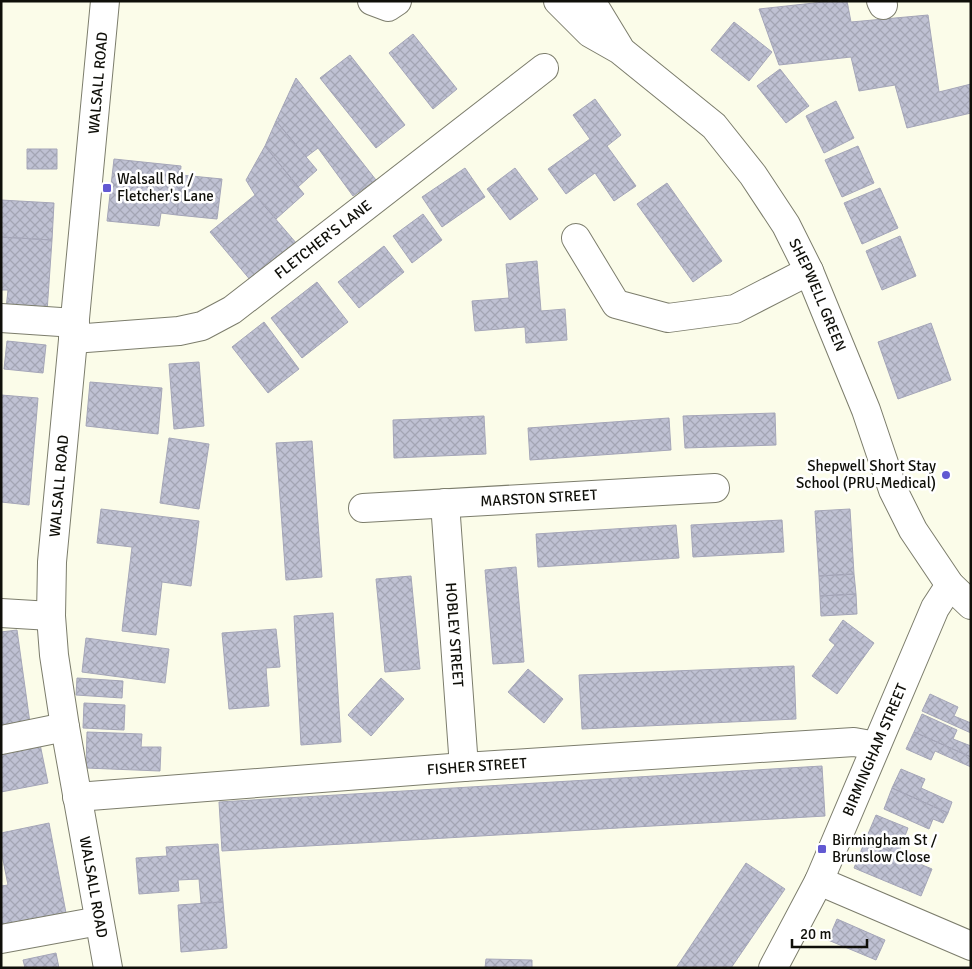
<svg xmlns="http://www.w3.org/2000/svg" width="972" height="969" font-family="Signika,sans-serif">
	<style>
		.building { fill: url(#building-cross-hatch); stroke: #a5a6b8 }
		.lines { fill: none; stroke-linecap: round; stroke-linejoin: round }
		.minor-casing { stroke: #7c7d6c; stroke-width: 30 }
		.major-casing { stroke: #7c7d6c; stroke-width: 30 }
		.minor { stroke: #fff; stroke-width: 28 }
		.major { stroke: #fff; stroke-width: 28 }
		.poi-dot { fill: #6259d2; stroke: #fff; stroke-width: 2 }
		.labels { text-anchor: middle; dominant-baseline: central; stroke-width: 5; stroke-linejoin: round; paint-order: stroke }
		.street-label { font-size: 15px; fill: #0f0f09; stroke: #fff }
		.poi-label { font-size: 15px; fill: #0f0f09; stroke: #fff; text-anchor: start }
	</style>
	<defs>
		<pattern id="building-cross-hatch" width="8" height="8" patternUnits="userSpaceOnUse" patternTransform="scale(1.25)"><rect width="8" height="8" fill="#bfc1d3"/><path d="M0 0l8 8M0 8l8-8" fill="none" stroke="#a3a5b4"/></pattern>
	</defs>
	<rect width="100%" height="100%" fill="#fbfce9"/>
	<!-- building -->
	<path class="building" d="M832,1H847L851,22L928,15L939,92L971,84V113L907,128L895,85L859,91L851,57L779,65L759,9Z
		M734,22L772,52L749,81L711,50Z
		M413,34L457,89L433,109L389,53Z
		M350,55L405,125L376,148L320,78Z
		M780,69L809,106L786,123L757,86Z
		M296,78L376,180L353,196L318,148L306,157L276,121Z
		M595,99L621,135L607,146L636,186L614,201L595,173L566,194L548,169L590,139L573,115Z
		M836,101L854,138L824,153L806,116Z
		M276,121L317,170L298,187L265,146Z
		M265,146L304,194L276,219L255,195L246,180Z
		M858,146L874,183L842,197L825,160Z
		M27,149H57V169H27Z
		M114,159L181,166L177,215L161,213L159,226L107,221Z
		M465,168L485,197L442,227L422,197Z
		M515,168L538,199L510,220L487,189Z
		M181,175L222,179L217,219L177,215Z
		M667,183L722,261L693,282L637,204Z
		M880,188L898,228L862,244L844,203Z
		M255,195L297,244L252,282L210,232Z
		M1,200L54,203L52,240L1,237Z
		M423,214L442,240L412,263L393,236Z
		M900,236L916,276L882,290L866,251Z
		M1,237L52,240L47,312L6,309L8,290H1Z
		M384,246L404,272L359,308L338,282Z
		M537,261L541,311L565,309L567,340L526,343L525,327L475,331L472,301L509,298L506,264Z
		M317,282L348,322L302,358L271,318Z
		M264,322L299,369L268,393L232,347Z
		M931,323L951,380L898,399L878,342Z
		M7,341L46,345L43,373L4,369Z
		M199,362L204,426L174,429L169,364Z
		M90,382L162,388L158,434L86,426Z
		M1,395L38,398L29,505L1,502Z
		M775,413L776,445L685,448L683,416Z
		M484,416L486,454L394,458L393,420Z
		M669,418L671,450L530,460L528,428Z
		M169,438L209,444L199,509L160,503Z
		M312,441L322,577L286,580L276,443Z
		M101,509L199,521L191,586L162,582L156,635L122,631L132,547L97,543Z
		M850,509L854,574L819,576L815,511Z
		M782,520L784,552L693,557L691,525Z
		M676,525L679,558L538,567L536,534Z
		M516,567L524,662L493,664L485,570Z
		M854,574L856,594L820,596L819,576Z
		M411,576L420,669L385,672L376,579Z
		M856,594L857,614L821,616L820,596Z
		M333,613L341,742L301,745L294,616Z
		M843,620L874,643L837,694L812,676L835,645L829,640Z
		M276,629L280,667L266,668L269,706L229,709L222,633Z
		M17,630L30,723L1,727V632Z
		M86,638L169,649L165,683L82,672Z
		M794,666L796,719L582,729L579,675Z
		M528,669L563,699L544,723L508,692Z
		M77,678L123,681L122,698L76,695Z
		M381,678L404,699L371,736L348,715Z
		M930,694L958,707L954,716L971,723V733L922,711Z
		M84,703L125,705L124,730L83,728Z
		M922,714L957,730L953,739L971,746V757L914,732Z
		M87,732L142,734L141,747H161L160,771L86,768Z
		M914,732L971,757V767L935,751L931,760L906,749Z
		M40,744L48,783L1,792V752Z
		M822,766L825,816L222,851L219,802Z
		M901,769L925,779L921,788L952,802L948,813L892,788Z
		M892,788L948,813L943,823L933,819L929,829L884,809Z
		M876,815L908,828L898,854L865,841Z
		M49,823L66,913L1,925V886L8,885L1,850V833Z
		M865,841L932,869L921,896L854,868Z
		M218,844L223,902L201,903L199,879L178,880L179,891L139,894L136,858L167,856L166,847Z
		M746,863L785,889L731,968H676Z
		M223,902L227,948L181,952L178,905Z
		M837,919L885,940L876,960L828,940Z
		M56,953L59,968H25L23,960Z
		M486,959L532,960V968H485Z"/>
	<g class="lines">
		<!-- minor casing -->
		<g class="minor-casing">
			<g id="minor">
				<path d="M372,1L388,7L397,1"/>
				<path d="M881,1L883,5"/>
				<path d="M576,238L616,304L668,318L735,309L809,271"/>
				<path d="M1,318L75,323"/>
				<path id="s1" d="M73,339L179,331L202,326L232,310L544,68"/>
				<path id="s2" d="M445,503L464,767"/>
				<path id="s3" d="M363,508L715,488"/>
				<path d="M1,613L51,616"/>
				<path d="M1,740L65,727"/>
				<path id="s4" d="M77,797L464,767L854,742L876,746"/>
				<path d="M819,881L971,946"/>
				<path d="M1,939L99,921"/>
				<path id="s5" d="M773,968L819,881L935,608L950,585"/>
			</g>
		</g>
		<!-- major casing -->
		<g class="major-casing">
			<g id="major">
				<path id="s6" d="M105,1L52,562L51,616L54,655L65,727L108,968"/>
				<path id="s7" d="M558,1L590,33L620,50L714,126L753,175L786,225L809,271L866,410L893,490L913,530L950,585L971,605"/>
				<path d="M591,1L619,47"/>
			</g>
		</g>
		<!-- minor -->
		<use href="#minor" class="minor"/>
		<!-- major -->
		<use href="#major" class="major"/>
	</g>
	<!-- markers -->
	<g class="poi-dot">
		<rect x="102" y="183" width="10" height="10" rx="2.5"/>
		<circle cx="946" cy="475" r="5"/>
		<rect x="817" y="844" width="10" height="10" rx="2.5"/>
	</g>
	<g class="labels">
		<!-- street labels -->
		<g class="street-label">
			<text transform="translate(98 83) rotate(-85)">WALSALL ROAD</text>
			<text stroke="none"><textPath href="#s1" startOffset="279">FLETCHER'S LANE</textPath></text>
			<text stroke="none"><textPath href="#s7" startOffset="400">SHEPWELL GREEN</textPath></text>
			<text transform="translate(59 486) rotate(-85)">WALSALL ROAD</text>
			<text stroke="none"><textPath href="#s3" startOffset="176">MARSTON STREET</textPath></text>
			<text stroke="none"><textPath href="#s2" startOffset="132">HOBLEY STREET</textPath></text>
			<text stroke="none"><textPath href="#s5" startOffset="241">BIRMINGHAM STREET</textPath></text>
			<text stroke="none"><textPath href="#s4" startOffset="401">FISHER STREET</textPath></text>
			<text stroke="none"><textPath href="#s6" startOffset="892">WALSALL ROAD</textPath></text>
		</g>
		<!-- poi labels -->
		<g class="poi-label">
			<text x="117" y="179">Walsall Rd /<tspan x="117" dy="17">Fletcher's Lane</tspan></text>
			<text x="936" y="466" text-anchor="end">Shepwell Short Stay<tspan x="936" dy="17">School (PRU-Medical)</tspan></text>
			<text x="832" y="840">Birmingham St /<tspan x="832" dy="17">Brunslow Close</tspan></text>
		</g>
	</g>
	<!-- border -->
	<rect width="972" height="969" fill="none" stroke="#0f0f09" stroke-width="5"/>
	<!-- scale -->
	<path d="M792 939v8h75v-8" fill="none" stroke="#0f0f09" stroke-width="2.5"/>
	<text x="800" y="939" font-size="15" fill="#0f0f09" stroke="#ffffff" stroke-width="4" paint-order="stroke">20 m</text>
</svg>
